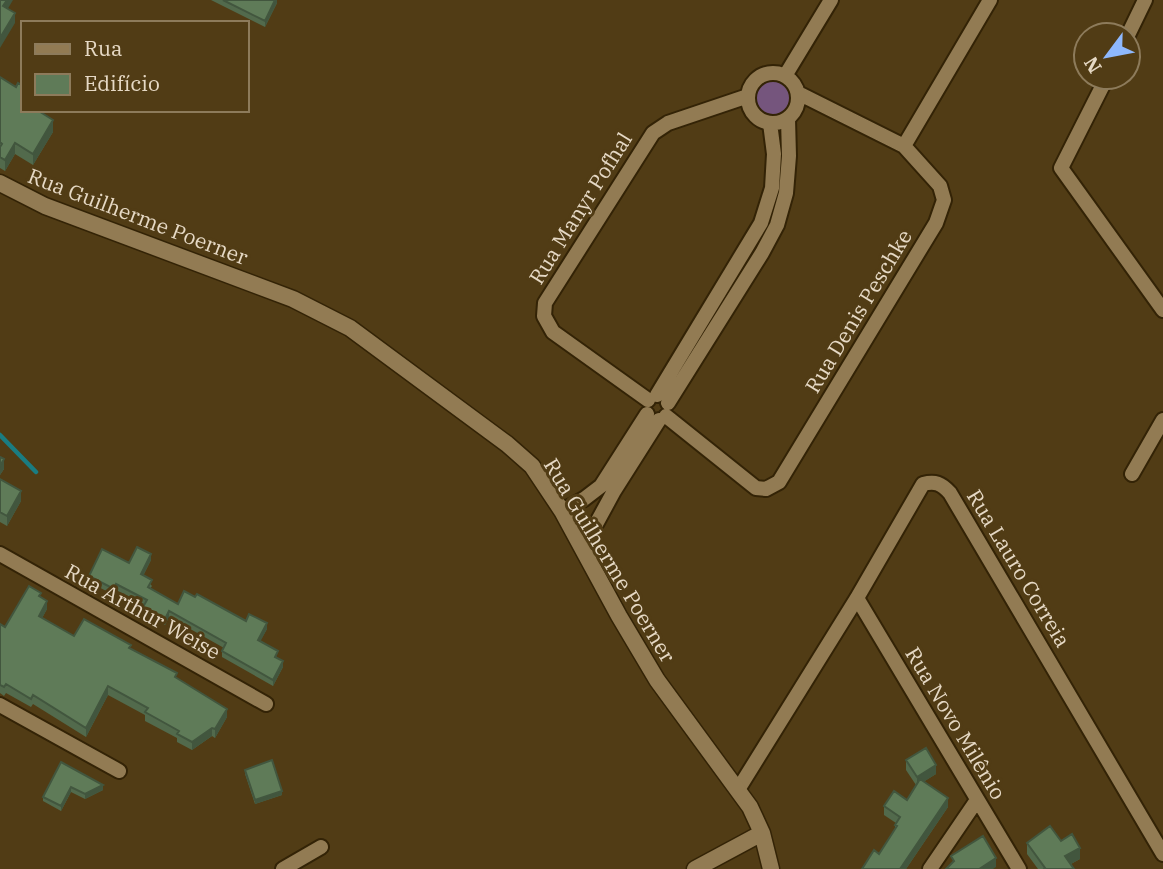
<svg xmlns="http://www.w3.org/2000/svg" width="1163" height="869" font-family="'IBM Plex Serif',serif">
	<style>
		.green { fill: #75557d }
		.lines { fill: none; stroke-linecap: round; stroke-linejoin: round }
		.stream { stroke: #1a7c81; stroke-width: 4.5 }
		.minor-casing { stroke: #332306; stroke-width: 18 }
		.tertiary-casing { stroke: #332306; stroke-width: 19 }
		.minor { stroke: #927b53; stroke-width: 14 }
		.tertiary { stroke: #927b53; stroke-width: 16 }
		.wall { fill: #526a4c }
		.shaded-wall { fill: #42563e }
		.building { fill: #5f7b58; stroke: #42563e; stroke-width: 2 }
		.labels { text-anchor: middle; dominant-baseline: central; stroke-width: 6; stroke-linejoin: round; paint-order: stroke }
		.street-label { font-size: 21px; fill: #e6d9c5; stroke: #513c15 }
	</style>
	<rect width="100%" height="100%" fill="#513c15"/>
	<!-- green -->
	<path class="green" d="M753 98a20 20 0 1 1 40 0a20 20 0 1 1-40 0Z
		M780,135L784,137L781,187L771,225L670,391L665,389L761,234L777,136Z"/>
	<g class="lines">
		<!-- stream -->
		<path class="stream" d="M0,435L36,472"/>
		<!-- minor casing -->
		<g class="minor-casing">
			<path id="minor" d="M1128,35L1145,0
				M748 98a25 25 0 1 1 50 0a25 25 0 1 1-50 0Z
				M785,76L831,0
				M1107,77L1061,168L1163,310
				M904,146L990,0
				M657,395L761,223L772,188L774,154L770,123
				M648,400L553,332L544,316L545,303L653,133L668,123L748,96
				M668,403L762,253L777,225L786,193L789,156L788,119
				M666,416L756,488L766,489L779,482L936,223L944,200L940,186L904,146L798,93
				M1132,474L1163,420
				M562,511L584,499L601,486L647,414
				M583,548L614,491L659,420
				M0,554L266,704
				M857,598L1019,869
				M0,705L119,771
				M739,788L857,598L923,484C935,481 941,483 950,493L1163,854
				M283,869L321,847
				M930,869L977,800"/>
		</g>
		<!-- tertiary casing -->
		<g class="tertiary-casing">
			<path id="tertiary" d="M0,183L45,206L293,299L350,328L507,444L532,466L562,511L619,616L657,680L750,807L762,833L771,869
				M695,869L762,833"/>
		</g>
		<!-- minor -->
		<use href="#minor" class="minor"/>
		<!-- tertiary -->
		<use href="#tertiary" class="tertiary"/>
	</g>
	<!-- wall -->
	<path class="wall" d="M211,0H277V3L265,27Z
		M0,77L23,110H38L53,132L33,165L15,154L5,171L0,168Z
		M0,457L4,469L0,475V479L21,501L7,526L0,522Z
		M151,560L143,576L152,586L150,589L178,604L195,597L246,621L267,629L260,641L278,658L283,667L273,686L222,657V651L224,648L169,617L165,625L143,613V607L144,604L116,590L114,595L89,582V576L129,563Z
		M41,597L47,609L42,618L74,636L131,649L177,678L227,717L215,738L212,736L192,750L177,742V738L145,721V715L108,695L86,737L33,704L31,707L6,693L4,696L0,693V624L5,627Z
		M906,760L936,774L923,782L948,807L906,869H862L879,854L895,829V825L896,823L884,815V806L907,800L916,785L906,770Z
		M61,762L103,790L85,799L71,792L61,811L43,801V797Z
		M245,770L282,795L255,804L245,774Z
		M1061,841L1080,859L1071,864L1074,869H1038L1027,854V843Z"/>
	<!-- shaded-wall -->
	<path class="shaded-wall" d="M7,0H13L3,17V6Z
		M275,0H277V3L265,27V21Z
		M15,13V23L0,48V38Z
		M53,120V132L33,165V154Z
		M15,143V154L5,171V160Z
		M4,459V469L0,475V485V466Z
		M21,491V501L7,526V516Z
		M151,554V560L141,580V574Z
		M47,601V609L39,624V616Z
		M169,611V617L165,625V619Z
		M267,623V629L258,646V640Z
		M283,661V667L273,686V680Z
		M108,686V695L86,737V728Z
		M227,709V717L215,738V729Z
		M212,728V736L192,750V742Z
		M936,765V774L917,786V777Z
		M103,785V790L85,799V794Z
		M71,787V792L61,811V806Z
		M282,791V795L255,804V800Z
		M948,798V807L906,869H900Z
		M1080,848V859L1065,867V856Z
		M996,858V867L993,869H981V868Z"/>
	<!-- building -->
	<path class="building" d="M0,0H7L3,6L15,13L0,38Z
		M223,0H275L265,21Z
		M0,77L16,87L18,83L23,86V110H37L53,120L33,154L15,143L5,160L0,157V147L2,144L0,142Z
		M0,457L4,459L0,466Z
		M0,479L21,491L7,516L0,512Z
		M137,547L151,554L141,574L152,580L148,587L178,604L184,591L195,597L197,594L246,621L249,614L267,623L258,640L278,651L275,657L283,661L273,680L222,651L226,643L169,611L165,619L143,607L147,600L116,584L114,589L89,576L102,549L129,563Z
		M29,586L41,593L39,596L47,601L39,616L74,636L84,619L131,645L129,648L177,673L175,677L227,709L215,729L212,728L192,742L177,734L179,731L145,712L148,708L108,686L86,728L33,695L31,699L6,684L4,687L0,685V624L5,627Z
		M926,748L936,765L917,777L906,760Z
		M272,760L282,791L255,800L245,770Z
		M61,762L103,785L85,794L71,787L61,806L43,797Z
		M920,779L948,798L900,869H862L874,850L879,854L897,826L895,825L900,817L884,806L894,791L907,800Z
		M1050,826L1061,841L1072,834L1080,848L1065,856L1074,869H1044L1045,868L1027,843Z
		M983,836L996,858L981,868L983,869H946L954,861L951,856Z"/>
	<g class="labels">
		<!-- street labels -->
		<g class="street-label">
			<text transform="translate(580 208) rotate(-58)">Rua Manyr Pofhal</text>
			<text transform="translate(138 216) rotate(21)">Rua Guilherme Poerner</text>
			<text transform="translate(858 311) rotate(-59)">Rua Denis Peschke</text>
			<text transform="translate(610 560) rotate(59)">Rua Guilherme Poerner</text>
			<text transform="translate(1019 568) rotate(59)">Rua Lauro Correia</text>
			<text transform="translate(143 611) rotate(29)">Rua Arthur Weise</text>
			<text transform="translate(956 723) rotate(59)">Rua Novo Milênio</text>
		</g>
	</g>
	<!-- legend -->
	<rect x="21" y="21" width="228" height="91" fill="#513c15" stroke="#8d7b5b" stroke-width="2"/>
	<rect x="35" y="44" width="35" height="10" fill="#927b53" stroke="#8d7b5b" stroke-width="2"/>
	<text x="84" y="56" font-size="21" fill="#e6d9c5">Rua</text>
	<rect x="35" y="74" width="35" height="21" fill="#5f7b58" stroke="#8d7b5b" stroke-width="2"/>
	<text x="84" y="91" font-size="21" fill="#e6d9c5">Edifício</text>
	<!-- north arrow -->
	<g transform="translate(1107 56) rotate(238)"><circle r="33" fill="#513c15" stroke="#8d7b5b" stroke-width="2"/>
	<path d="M0-5L12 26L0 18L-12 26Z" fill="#8eb8fd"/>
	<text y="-10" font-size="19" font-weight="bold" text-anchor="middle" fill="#e6d9c5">N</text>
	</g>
</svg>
